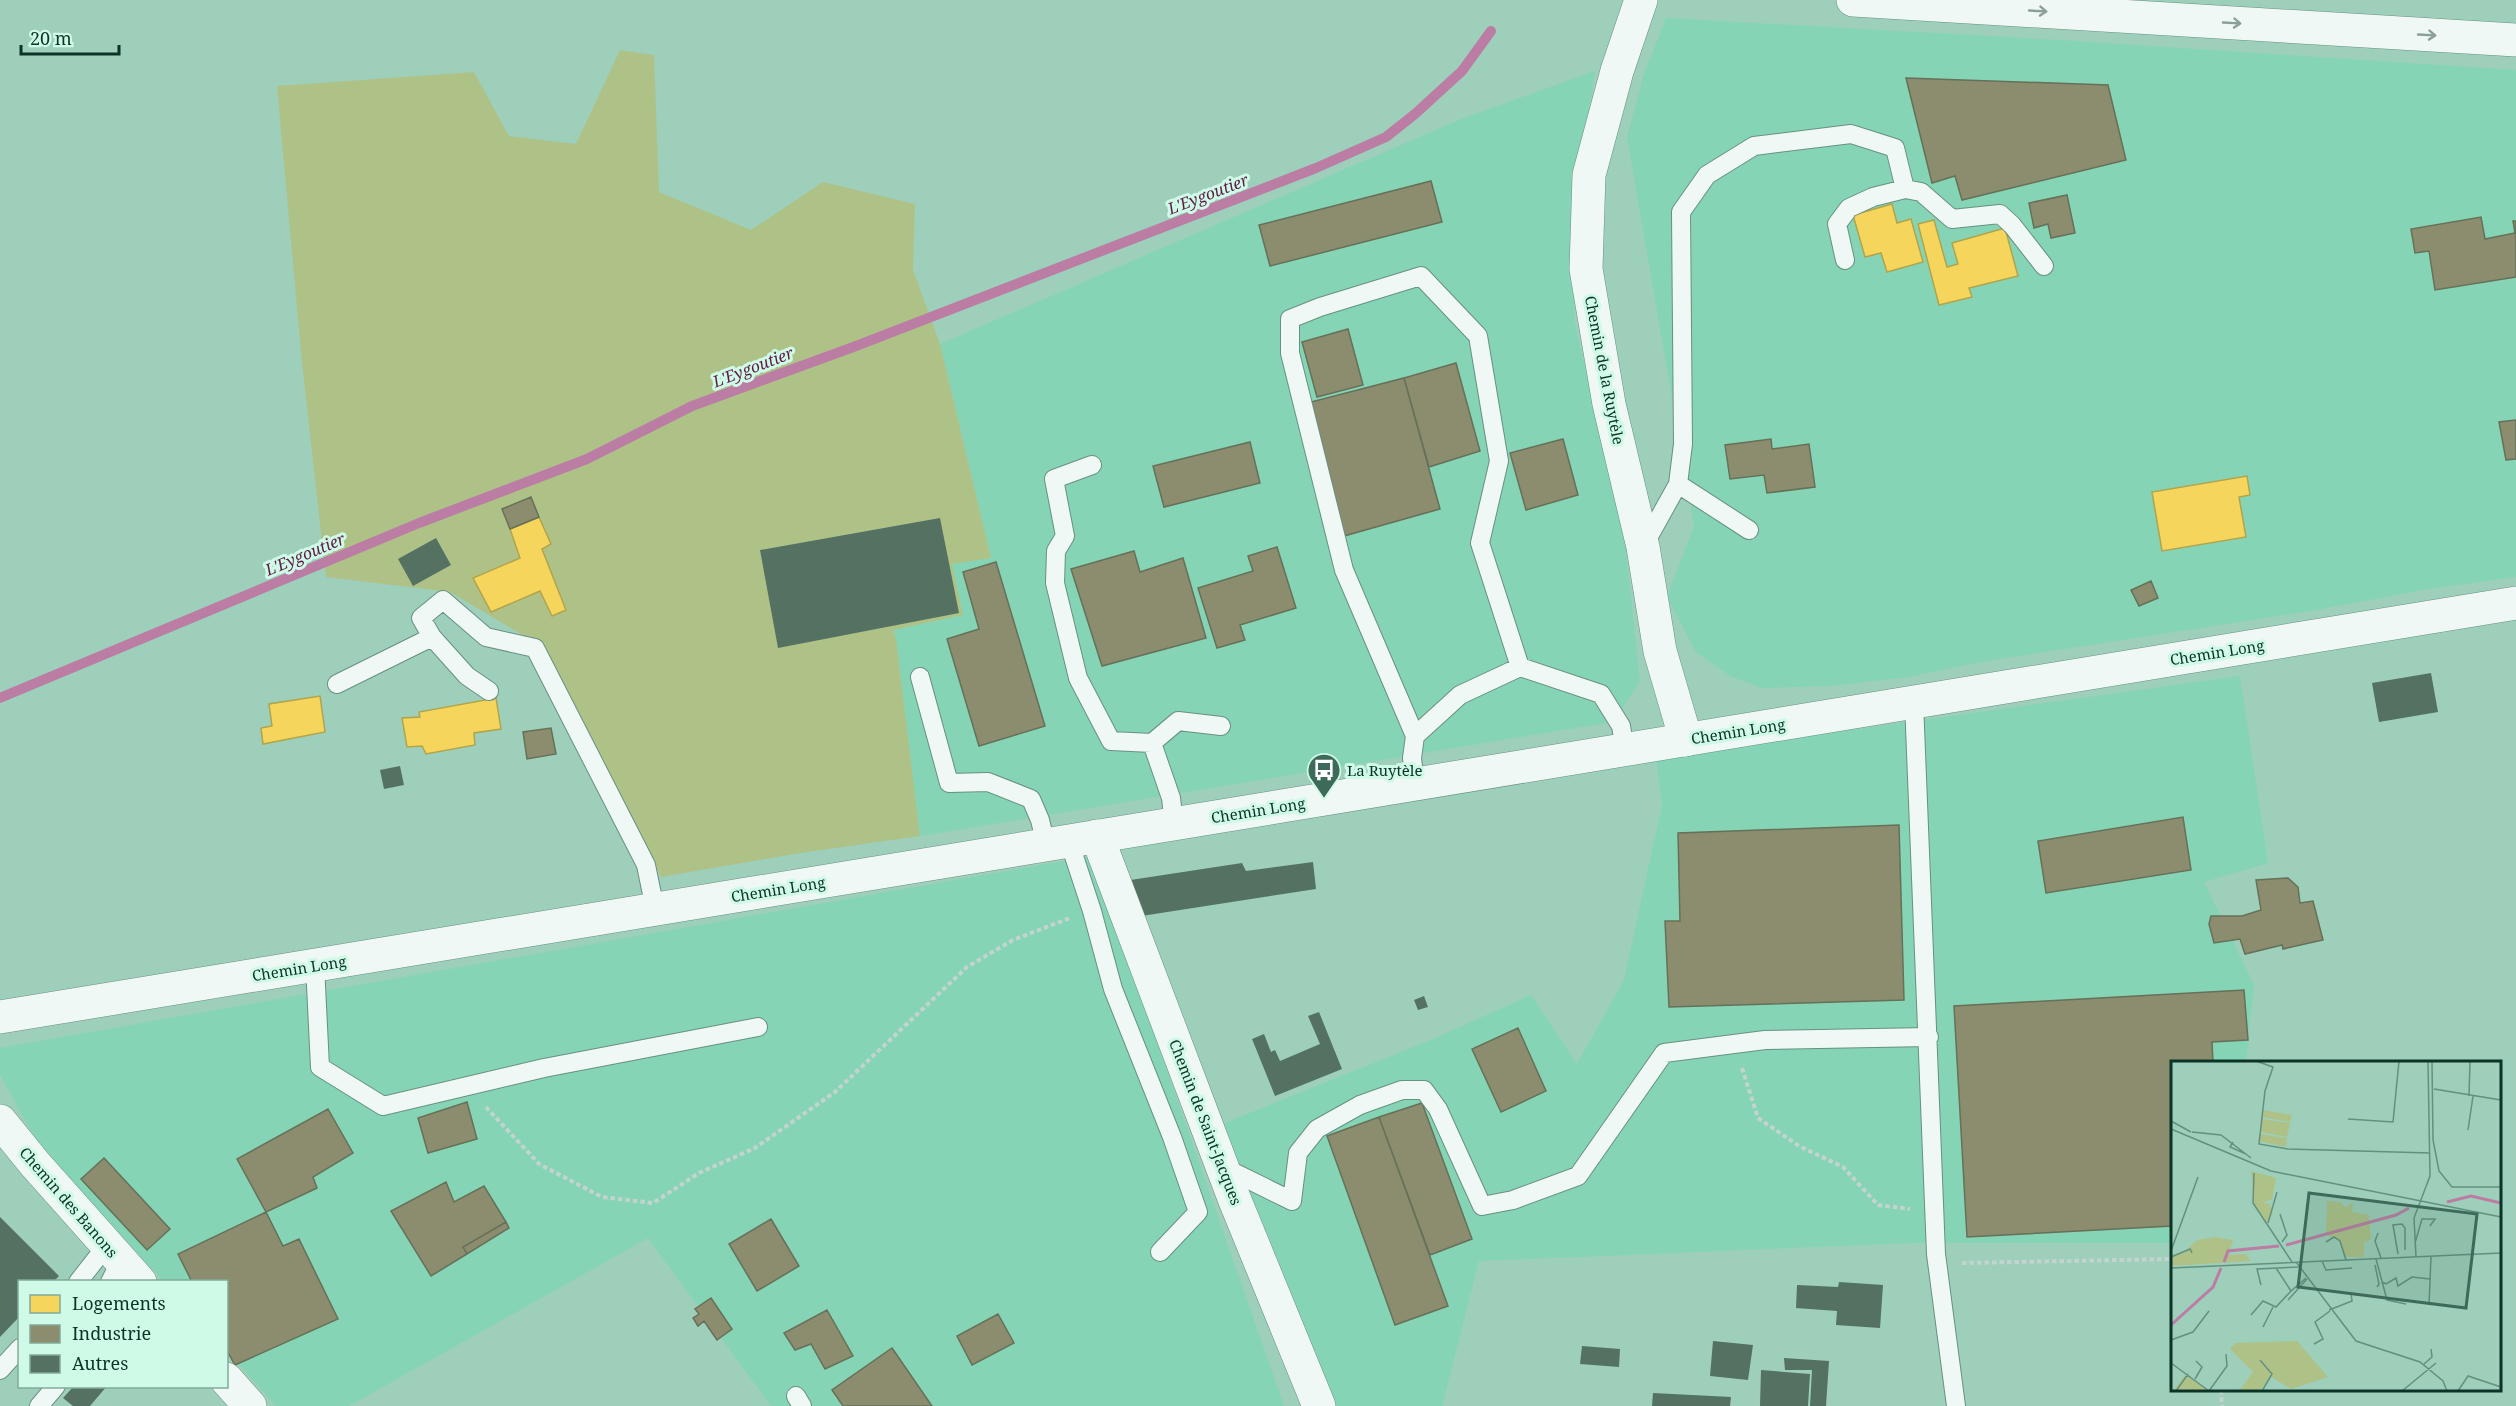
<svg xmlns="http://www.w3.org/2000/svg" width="2516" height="1406" font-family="'Noto Serif',serif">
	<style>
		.built { fill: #86d4b6 }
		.green { fill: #aec288 }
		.homes { fill: #f6d55c; stroke: #b0a44c; stroke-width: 1.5 }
		.industry { fill: #8c8c6e; stroke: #657158; stroke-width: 1.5 }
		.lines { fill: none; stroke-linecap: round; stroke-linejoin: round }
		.stream { stroke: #bc7da5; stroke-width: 10 }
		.building { fill: #547162 }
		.service-casing { stroke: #679181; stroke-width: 20 }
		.minor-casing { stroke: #679181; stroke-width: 34 }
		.secondary-casing { stroke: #679181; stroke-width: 34 }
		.motorway-casing { stroke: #679181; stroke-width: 34 }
		.path { stroke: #c3d4ce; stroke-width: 4; stroke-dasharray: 4.5 3; stroke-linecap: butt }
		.service { stroke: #f0f8f5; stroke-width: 18 }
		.minor { stroke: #f0f8f5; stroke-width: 33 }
		.secondary { stroke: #f0f8f5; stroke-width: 33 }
		.motorway { stroke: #f0f8f5; stroke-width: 33 }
		.oneway { stroke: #899f98 }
		.labels { text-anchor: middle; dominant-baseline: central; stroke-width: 6; stroke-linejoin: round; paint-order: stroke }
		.street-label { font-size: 15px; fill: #0b3326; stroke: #cffae7 }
		.poi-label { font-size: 15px; fill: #0b3326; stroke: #cffae7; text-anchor: start }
		.water-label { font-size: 16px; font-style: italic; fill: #601945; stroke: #cffae7 }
		.inset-river { fill: none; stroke: #bc7da5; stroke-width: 3 }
		.inset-road { fill: none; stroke: #63917f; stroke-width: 1.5 }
		.view { fill: #3e6a5a; fill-opacity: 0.15; stroke: #3e6a5a; stroke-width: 3 }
		.inset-edge { fill: none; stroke: #0b3326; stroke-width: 3 }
	</style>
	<rect width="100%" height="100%" fill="#9dcfbb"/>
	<!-- built -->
	<path class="built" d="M1666,18L2059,40L2516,70V577L2428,589L2311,611L1980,662L1909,677L1830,686L1762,688L1730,676L1696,652L1667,597L1694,526L1627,137L1644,74Z
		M1595,71L1575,203L1574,319L1626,549L1640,682L1612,722L920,836L896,640L893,630L963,615L951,564L991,558L940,344L1461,119Z
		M2240,676L2268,863L2204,882L2254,985L2246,1062H2172V1243H1912L1479,1261L1442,1406H1336L1220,1125L1431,1040L1531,995L1577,1064L1624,980L1662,805L1656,757Z
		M1092,856L1284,1406H771L648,1238L349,1406H276L227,1351L226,1282L163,1281L38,1143L0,1075V1048Z"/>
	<!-- green -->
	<path class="green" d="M620,50L654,55L659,192L751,230L823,182L915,204L913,270L940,344L991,558L952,564L963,615L893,630L896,639L920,836L794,854L661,877L541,646L450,592L326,577L302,363L277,86L474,72L509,136L576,144Z"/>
	<!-- homes -->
	<path class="homes" d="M1892,204L1897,223L1911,219L1923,262L1887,272L1881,253L1865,257L1853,215Z
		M1934,220L1947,267L1958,264L1952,243L2005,228L2018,276L1969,288L1972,297L1939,305L1918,224Z
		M2247,476L2250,495L2239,497L2246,537L2162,551L2152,492Z
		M539,517L551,544L542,549L566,610L552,616L540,591L491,612L473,578L520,558L510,529Z
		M320,696L325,732L263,744L261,728L272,726L269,704Z
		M496,698L501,729L474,733L475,745L426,754L422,746L407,747L402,718L420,717L419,712Z"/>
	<!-- industry -->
	<path class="industry" d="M1906,78L2108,85L2126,160L1962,200L1955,176L1932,183Z
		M1431,181L1442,222L1270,266L1259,225Z
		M2067,195L2075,233L2051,238L2048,224L2034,228L2029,203Z
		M2481,217L2485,239L2515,233L2513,221H2516V277L2435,290L2429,251L2415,253L2411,229Z
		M1348,329L1363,385L1317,397L1302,342Z
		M1456,363L1480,451L1429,467L1404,378Z
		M1404,378L1440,509L1344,536L1311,402Z
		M2516,420V459L2506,460L2499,422Z
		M1563,439L1578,495L1526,510L1510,453Z
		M1771,439L1772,449L1809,444L1815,487L1767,493L1764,475L1730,479L1725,445Z
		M1250,442L1260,483L1164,507L1153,466Z
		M531,497L539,517L510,529L502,509Z
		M1277,547L1296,608L1240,625L1245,640L1217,648L1198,588L1253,571L1248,556Z
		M1134,551L1140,572L1183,558L1206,638L1102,666L1071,569Z
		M996,562L1045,726L979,746L947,639L979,629L963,572Z
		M2151,581L2158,598L2139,606L2131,590Z
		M551,728L556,754L527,759L523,732Z
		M2183,817L2191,870L2046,893L2038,841Z
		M1899,825L1904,1000L1669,1007L1665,921H1680L1678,833Z
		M2288,878L2298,887L2300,903L2313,901L2323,940L2283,949L2282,945L2245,954L2240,939L2214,943L2209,924L2211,916H2242L2261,910L2256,880Z
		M2244,990L2248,1040L2212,1042L2213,1062H2172V1226L1967,1237L1954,1006Z
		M1518,1028L1546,1091L1501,1112L1472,1049Z
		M467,1102L477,1139L428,1153L418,1118Z
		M1422,1103L1472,1239L1430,1255L1379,1117Z
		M328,1109L353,1153L313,1177L317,1188L266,1212L237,1159Z
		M1379,1117L1448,1306L1395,1325L1327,1136Z
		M104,1158L170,1229L147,1250L81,1179Z
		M446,1182L454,1202L484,1186L506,1222L463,1247L467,1254L431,1276L391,1211Z
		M266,1212L283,1246L299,1239L338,1319L235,1365L226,1349V1282H192L178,1254Z
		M771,1219L799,1266L757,1291L729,1244Z
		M506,1222L509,1228L467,1254L463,1247Z
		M711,1298L732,1329L717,1340L704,1321L698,1326L693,1318L699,1314L695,1309Z
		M827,1310L853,1356L825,1369L811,1344L795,1350L784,1333Z
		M998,1314L1014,1343L972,1365L957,1336Z
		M892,1348L932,1406H843L832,1390Z"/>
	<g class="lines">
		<!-- stream -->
		<path class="stream" d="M0,698L419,523L587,459L692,406L856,346L1316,168L1386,137L1415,114L1462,71L1491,31"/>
	</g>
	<!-- building -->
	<path class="building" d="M940,518L959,613L778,648L760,550Z
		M436,538L451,565L413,586L398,559Z
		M2431,673L2438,712L2379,722L2372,683Z
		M400,766L404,785L384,789L380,770Z
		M1313,862L1316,889L1135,917L1124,881L1242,863L1246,871Z
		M1424,996L1428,1007L1418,1010L1414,1000Z
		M1319,1012L1342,1069L1275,1096L1252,1039L1264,1034L1271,1052L1275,1050L1280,1061L1320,1044L1308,1016Z
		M0,1217L59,1276L53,1282H20V1316L0,1337Z
		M1839,1282L1883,1285L1880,1328L1836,1325L1837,1311L1796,1308L1797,1285L1838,1287Z
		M1713,1341L1753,1345L1748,1380L1710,1376Z
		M1582,1346L1620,1349L1619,1367L1580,1364Z
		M1784,1358L1829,1361L1826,1406H1810L1812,1370H1785Z
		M1761,1370L1810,1374L1808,1406H1760Z
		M74,1386H107L90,1406H73L63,1398Z
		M1653,1393L1731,1397L1730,1406H1652Z"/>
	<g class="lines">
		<!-- service casing -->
		<g class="service-casing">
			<path id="service" d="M1905,189L1921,192L1952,219L2000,214L2012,225L2044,266
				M1092,465L1054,479L1065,536L1056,551L1055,583L1078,678L1111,741L1152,743L1171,798L1174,824
				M1678,484L1749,530
				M1643,547L1678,484L1683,444L1681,212L1707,175L1754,146L1851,134L1895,148L1905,189L1873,197L1849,208L1837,224L1845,260
				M432,637L467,676L489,691
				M920,677L949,783L988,782L1031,799L1040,820L1046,845
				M337,684L432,637L421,618L443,600L486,637L535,648L646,865L655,909
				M1914,702L1936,1254L1956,1406
				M1415,736L1344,570L1290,353V319L1320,307L1421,276L1478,336L1499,461L1480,543L1520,667
				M1152,743L1178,721L1221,726
				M1415,784L1412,758L1415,736L1460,695L1520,667L1601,694L1621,726L1625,750
				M1069,841L1092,911L1113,989L1172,1137L1198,1212L1160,1252
				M315,965L320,1067L383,1106L544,1068L758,1027
				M1223,1167L1292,1201L1298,1153L1317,1129L1360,1105L1402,1090H1424L1438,1109L1482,1206L1513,1200L1578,1176L1664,1053L1765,1040L1929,1037
				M78,1282L107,1245
				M110,1282L121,1260
				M0,1370L20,1348
				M796,1396L802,1406
				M39,1406L56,1386"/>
		</g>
		<!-- minor casing -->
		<g class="minor-casing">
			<path id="minor" d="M1641,0L1617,71L1589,175L1586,269L1609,404L1643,547L1660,651L1686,740
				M1097,836L1234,1198L1319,1406
				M0,1121L35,1164L140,1282
				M226,1379L250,1406"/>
		</g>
		<!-- secondary casing -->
		<g class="secondary-casing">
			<path id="secondary" d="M0,1017L2516,603"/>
		</g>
		<!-- motorway casing -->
		<g class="motorway-casing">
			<path id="motorway" d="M1853,0L2516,40"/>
		</g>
		<!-- path -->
		<path class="path" d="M1742,1068L1758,1118L1799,1146L1843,1167L1878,1205L1910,1209
			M486,1107L539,1164L602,1197L653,1203L699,1173L755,1148L835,1092L967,967L1013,940L1070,918
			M1962,1263L2172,1259
			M2221,1390L2222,1406"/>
		<!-- service -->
		<use href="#service" class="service"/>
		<!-- minor -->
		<use href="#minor" class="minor"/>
		<!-- secondary -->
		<use href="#secondary" class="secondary"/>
		<!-- motorway -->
		<use href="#motorway" class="motorway"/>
	</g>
	<!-- one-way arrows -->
	<defs><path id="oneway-shaft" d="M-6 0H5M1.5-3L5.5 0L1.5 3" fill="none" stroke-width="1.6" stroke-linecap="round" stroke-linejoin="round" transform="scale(1.5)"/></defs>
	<g class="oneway">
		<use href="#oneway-shaft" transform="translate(2038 11) rotate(3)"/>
		<use href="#oneway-shaft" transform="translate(2232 23) rotate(3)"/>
		<use href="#oneway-shaft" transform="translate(2427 35) rotate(3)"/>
	</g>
	<!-- icons -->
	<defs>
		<g id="bus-pin" transform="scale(1.725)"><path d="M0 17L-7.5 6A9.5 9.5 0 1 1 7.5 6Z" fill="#3e6a5a" stroke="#cffae7"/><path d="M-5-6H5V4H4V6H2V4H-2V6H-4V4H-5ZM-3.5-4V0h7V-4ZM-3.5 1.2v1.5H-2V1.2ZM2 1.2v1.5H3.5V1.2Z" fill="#fff"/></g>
	</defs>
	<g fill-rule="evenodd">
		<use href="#bus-pin" x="1324" y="770"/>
	</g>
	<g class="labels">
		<!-- street labels -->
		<g class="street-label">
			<text transform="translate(1605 370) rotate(79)">Chemin de la Ruytèle</text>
			<text transform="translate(2217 652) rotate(-9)">Chemin Long</text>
			<text transform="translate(1738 731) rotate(-9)">Chemin Long</text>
			<text transform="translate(1258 810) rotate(-9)">Chemin Long</text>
			<text transform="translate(778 889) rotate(-9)">Chemin Long</text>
			<text transform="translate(299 968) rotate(-9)">Chemin Long</text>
			<text transform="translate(1206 1122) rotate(69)">Chemin de Saint-Jacques</text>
			<text transform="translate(69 1202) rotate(49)">Chemin des Banons</text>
		</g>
		<!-- poi labels -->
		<g class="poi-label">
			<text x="1347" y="770">La Ruytèle</text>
		</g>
		<!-- water labels -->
		<g class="water-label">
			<text transform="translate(1208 194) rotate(-21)">L'Eygoutier</text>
			<text transform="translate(753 367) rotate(-21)">L'Eygoutier</text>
			<text transform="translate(305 554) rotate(-23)">L'Eygoutier</text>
		</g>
	</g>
	<!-- overview -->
	<g transform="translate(2171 1061)">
		<rect width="330" height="330" fill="#9dcfbb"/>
		<path d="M92,49L121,54L119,61L91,56ZM91,58L119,62L116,76L89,71ZM88,73L116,77L115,86L87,80ZM80,110L105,117L101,138L92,142L99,143L102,152L96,162L83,145ZM156,140L169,141L175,147L182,141L181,151L198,154L200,178L193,182V196H175L169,180L155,174ZM44,176L62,179L58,194L75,193L80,200L0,205V194L13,191L26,179ZM126,280L157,316L120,328L99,315L89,330H68L82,311L59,288L64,282ZM15,313L37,330H2Z" fill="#aec288"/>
		<path class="inset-river" d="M276,141L300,135L330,142M115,184L225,154L238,147M53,201L57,190L108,185M0,264L42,226L50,207"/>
		<path class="inset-road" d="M85,0L102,6L94,30L88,83L117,88L259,92M261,0L262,79L268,110L281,126H330M263,28L330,39M298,35L299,0M177,58L222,61L228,0M0,60L20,71M0,68L100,110L330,156M297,69L302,35M21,71L50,74L80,97M62,81L59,86L75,93M83,112L82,142L121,201M109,153L116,174L111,181M97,162L106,131M207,172L204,180L210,197M155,181L163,176L169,180L175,199M244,182L251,158H264L259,165M0,190L27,116M227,193L222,164L231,163L234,167V189M0,196L19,188L21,192M245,196L243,157L259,115L257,0M205,198L216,239L235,243M151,200L155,209L181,207M125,201L185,280L249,301L272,320L276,330M204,204L208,223L206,226M0,207L330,192M105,207L120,230L135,217M211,221L215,223L225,217L227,225L241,216L259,218M90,224L86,208L128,206M117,239L136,218M258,244L260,196M158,249L181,240L180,232M80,254L92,240L105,246L120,230M92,266L102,246M0,279L22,271L38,250M143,283L152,278L144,261L159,250M89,299L101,313L91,330M0,302L38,330M253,303L261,296L260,288M24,318L31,306L25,300M5,330L17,313M38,330L56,305L55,293M231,330L265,302M287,330L297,315L330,326"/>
		<path class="view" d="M138,132L306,153L295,247L127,226Z"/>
		<rect width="330" height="330" class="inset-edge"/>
	</g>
	<!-- legend -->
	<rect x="18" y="1280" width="210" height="108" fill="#cffae7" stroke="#81aa9a" stroke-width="1.5"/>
	<rect x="30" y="1295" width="30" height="18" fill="#f6d55c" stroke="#81aa9a" stroke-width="1.5"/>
	<text x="72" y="1310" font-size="18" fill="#0b3326">Logements</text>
	<rect x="30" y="1325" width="30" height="18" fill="#8c8c6e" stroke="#81aa9a" stroke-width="1.5"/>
	<text x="72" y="1340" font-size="18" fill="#0b3326">Industrie</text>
	<rect x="30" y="1355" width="30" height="18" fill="#547162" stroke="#81aa9a" stroke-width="1.5"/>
	<text x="72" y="1370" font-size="18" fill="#0b3326">Autres</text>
	<!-- scale -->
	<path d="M21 45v9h98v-9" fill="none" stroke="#0b3326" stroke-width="3"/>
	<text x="30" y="45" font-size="18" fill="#0b3326" stroke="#cffae7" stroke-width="4.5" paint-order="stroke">20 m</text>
</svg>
